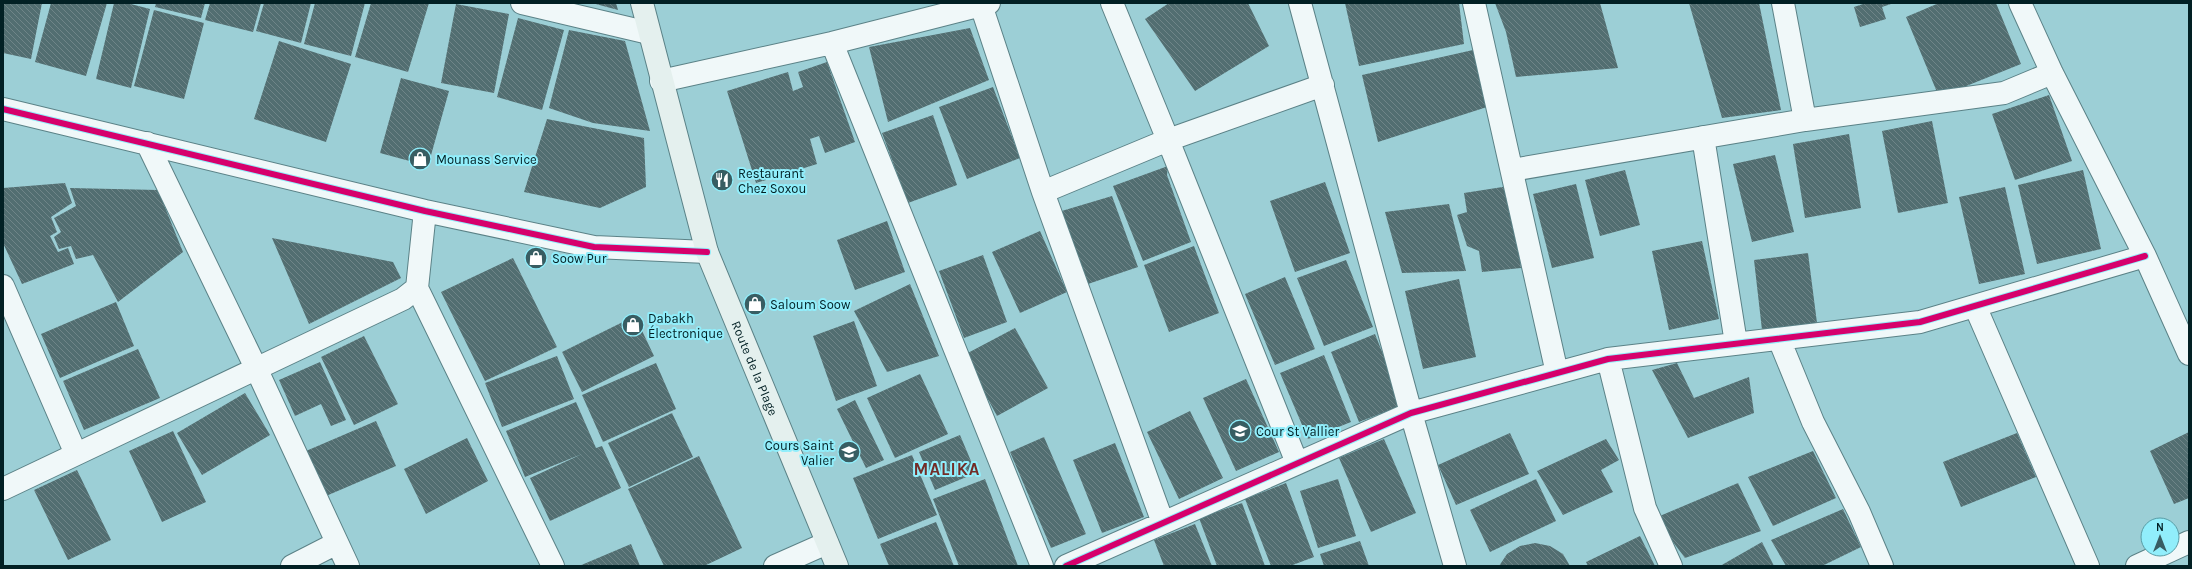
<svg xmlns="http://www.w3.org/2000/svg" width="2192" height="569" font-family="Karla,sans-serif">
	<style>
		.building { fill: url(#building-back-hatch) }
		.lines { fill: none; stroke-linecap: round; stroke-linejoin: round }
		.minor-casing { stroke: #5b8287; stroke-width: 24 }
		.secondary-casing { stroke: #5b8287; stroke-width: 24 }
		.minor { stroke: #f0f8f9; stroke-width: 22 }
		.secondary { stroke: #e4f0ee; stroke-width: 22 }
		.cycleway-casing { stroke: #91eefb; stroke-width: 8 }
		.cycleway { stroke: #d6006c; stroke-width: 6 }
		.labels { text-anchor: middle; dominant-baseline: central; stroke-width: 4; stroke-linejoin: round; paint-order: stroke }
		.poi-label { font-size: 13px; fill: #022024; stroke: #91eefb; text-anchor: start }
		.street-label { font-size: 13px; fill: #022024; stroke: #91eefb }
		.district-label { font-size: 17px; font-weight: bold; letter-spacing: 1px; fill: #732d28; stroke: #91eefb }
	</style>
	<defs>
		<pattern id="building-back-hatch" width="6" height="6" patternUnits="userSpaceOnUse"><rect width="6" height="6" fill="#526e71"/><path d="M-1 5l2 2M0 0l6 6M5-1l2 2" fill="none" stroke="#6f8588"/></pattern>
	</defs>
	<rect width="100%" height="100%" fill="#9ccfd6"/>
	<!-- building -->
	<path class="building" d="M3,3H42L31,59L3,53Z
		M51,3H107L86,76L35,62Z
		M114,3H127L150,9L131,88L96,79Z
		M156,3H205L201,18L155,7Z
		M210,3H261L253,32L205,20Z
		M264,3H311L301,43L256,31Z
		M315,3H365L351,56L304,44Z
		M371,3H429L408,72L355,57Z
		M592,3H616L618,10Z
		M1169,3H1248L1269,46L1195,91L1145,19Z
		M1345,3H1459L1464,44L1359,66Z
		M1495,3H1600L1618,68L1516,77L1506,32Z
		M1689,3H1759L1781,110L1722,118Z
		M1866,3H1894L1882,7L1886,19L1860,27L1854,7Z
		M1939,3H1996L2021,64L1939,97L1906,17Z
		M456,4L509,14L494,93L441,83Z
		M154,10L204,23L184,99L134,86Z
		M518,18L564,30L542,110L497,97Z
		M970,28L989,80L888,122L869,47Z
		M569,30L625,41L650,131L593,123L549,108Z
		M279,41L351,64L326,142L254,119Z
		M1473,50L1487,107L1378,142L1362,75Z
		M827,62L855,142L825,153L819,136L810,139L817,164L756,183L727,91L788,72L793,91L803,87L798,72Z
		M401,78L449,91L428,166L380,153Z
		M993,87L1020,158L967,179L939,107Z
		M2049,95L2072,161L2015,180L1992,114Z
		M933,115L957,185L908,203L882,133Z
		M547,119L644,138L646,187L600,208L524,192Z
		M1932,121L1948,203L1898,213L1882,131Z
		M1849,134L1861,208L1805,218L1793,144Z
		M1775,155L1794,232L1752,242L1733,164Z
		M1168,166L1167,175L1191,242L1143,261L1113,186Z
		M1625,170L1640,225L1600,236L1585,180Z
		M2083,170L2101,249L2037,264L2018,185Z
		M1325,182L1350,253L1295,272L1270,201Z
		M65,183L72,203L51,217L57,232L50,236L58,252L68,248L74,264L22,284L3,243V188Z
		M1576,184L1594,258L1552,268L1533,194Z
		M1509,186L1521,268L1482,272L1479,251L1467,246L1457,215L1467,212L1464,193Z
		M2005,187L2025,274L1979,284L1959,197Z
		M70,188L158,190L183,252L118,302L93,255L76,259L71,246L59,249L54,237L61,232L54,218L76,206Z
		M1112,196L1138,267L1088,284L1055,213Z
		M1449,204L1466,271L1402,273L1385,212Z
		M887,221L905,272L855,290L837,240Z
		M1040,231L1067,292L1020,313L992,252Z
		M272,238L393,262L401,278L309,324Z
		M1702,241L1719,319L1669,330L1652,251Z
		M1194,246L1219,313L1169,332L1144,265Z
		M1808,253L1817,323L1762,330L1754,260Z
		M983,255L1007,322L964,338L939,271Z
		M513,258L557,347L485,381L441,292Z
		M1346,260L1373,327L1324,346L1297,278Z
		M1285,277L1315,349L1275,365L1245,294Z
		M1459,279L1476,357L1423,369L1405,291Z
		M910,284L939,356L887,372L854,311Z
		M116,302L134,346L60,378L41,334Z
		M635,316L654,356L582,392L562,352Z
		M854,321L877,386L836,401L813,336Z
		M1015,328L1048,388L997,416L964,355Z
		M1375,334L1403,405L1359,422L1331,352Z
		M364,336L398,404L354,425L321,357Z
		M138,349L160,398L84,430L63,381Z
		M1324,355L1351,422L1308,439L1280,373Z
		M557,356L574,399L502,427L485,383Z
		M320,362L346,420L331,426L321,404L295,416L279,380Z
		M656,363L676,409L603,442L582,395Z
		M1677,363L1694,398L1749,377L1754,413L1688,438L1652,370Z
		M920,374L948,434L895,458L867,398Z
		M1246,379L1279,452L1236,471L1203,398Z
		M245,393L270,435L202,475L177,433Z
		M855,400L884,460L866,468L837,409Z
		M576,402L596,448L602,446L621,488L550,521L530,478L582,454L525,477L506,431Z
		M1190,411L1223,478L1179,499L1147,432Z
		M672,413L693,457L629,487L608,443Z
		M376,421L396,466L326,496L306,451Z
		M173,431L206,502L162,522L129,451Z
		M2189,432V498L2174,504L2150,451Z
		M1510,433L1529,474L1456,505L1438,465Z
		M2017,433L2036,477L1961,507L1943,462Z
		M960,435L976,473L935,490L919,452Z
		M1044,437L1086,534L1051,548L1010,452Z
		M467,438L488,481L426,514L404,469Z
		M1384,439L1416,513L1371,532L1339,458Z
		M1606,439L1619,460L1601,470L1613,492L1563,515L1537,471Z
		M1115,443L1144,517L1102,533L1073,460Z
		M1813,451L1836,498L1773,526L1748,477Z
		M912,455L937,515L878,539L853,478Z
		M699,456L742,548L704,566H664L628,489Z
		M77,470L111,540L68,560L34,490Z
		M985,479L1018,566H959L933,499Z
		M1338,479L1356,536L1318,548L1300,491Z
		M1536,479L1556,521L1490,552L1470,510Z
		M1286,483L1314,557L1290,566H1271L1245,499Z
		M1738,483L1761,531L1685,558L1655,518Z
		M1242,503L1265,566H1217L1199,518Z
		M1843,509L1861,547L1822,566H1786L1771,540Z
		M936,522L954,566H889L880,544Z
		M1195,524L1212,566H1164L1154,540Z
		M1640,536L1655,566H1588L1586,562Z
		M1360,541L1369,566H1324L1320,554Z
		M1762,542L1774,566H1720Z
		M1535,543L1550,546L1563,554L1570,566H1499L1507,554L1520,546Z
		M631,544L640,566H579Z"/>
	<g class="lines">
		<!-- minor casing -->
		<g class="minor-casing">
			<path id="minor" d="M522,3L649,33
				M1300,3L1411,413L1455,566
				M1474,3L1557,373
				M1783,3L1805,120
				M2020,3L2052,73L2145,256L2189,354
				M981,5L1043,192L1168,140L1112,3
				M832,43L1042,566
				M661,81L832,43L989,3
				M3,109L425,211L594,247L707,252
				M1703,137L1736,343
				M147,143L256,368L348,566
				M1512,170L1805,120L2004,93L2052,73
				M1043,192L1163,523
				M3,286L76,454
				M417,288L553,566
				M1975,306L2088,566
				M1779,339L1813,422L1859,512L1882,566
				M1608,359L1645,508L1671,566
				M1297,463L1168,140L1323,85
				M3,489L403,299L417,288L425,211
				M292,566L337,543
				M775,566L827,543
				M1066,566L1411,413L1608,359L1920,322L2145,256
				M2137,566L2189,542"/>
		</g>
		<!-- secondary casing -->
		<g class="secondary-casing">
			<g id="secondary">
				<path id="s1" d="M642,3L707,252L837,566"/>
			</g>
		</g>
		<!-- minor -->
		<use href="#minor" class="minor"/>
		<!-- secondary -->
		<use href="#secondary" class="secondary"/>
		<!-- cycleway casing -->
		<g class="cycleway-casing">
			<path id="cycleway" d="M3,109L425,211L594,247L707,252
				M1066,566L1411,413L1608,359L1920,322L2145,256"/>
		</g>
		<!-- cycleway -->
		<use href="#cycleway" class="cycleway"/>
	</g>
	<!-- icons -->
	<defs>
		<g id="shop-disc" transform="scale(1.15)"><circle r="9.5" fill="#385d62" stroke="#91eefb"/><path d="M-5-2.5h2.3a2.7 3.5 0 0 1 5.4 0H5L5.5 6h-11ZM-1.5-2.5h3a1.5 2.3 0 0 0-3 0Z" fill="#fff"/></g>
		<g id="restaurant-disc" transform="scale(1.15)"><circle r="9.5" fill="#385d62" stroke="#91eefb"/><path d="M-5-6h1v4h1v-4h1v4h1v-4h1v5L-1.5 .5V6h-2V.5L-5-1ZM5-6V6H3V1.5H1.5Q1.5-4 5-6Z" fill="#fff"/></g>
		<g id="university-disc" transform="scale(1.15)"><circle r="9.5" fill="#385d62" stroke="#91eefb"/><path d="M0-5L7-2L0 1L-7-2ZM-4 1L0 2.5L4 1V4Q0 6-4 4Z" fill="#fff"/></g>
		<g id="school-disc" transform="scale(1.15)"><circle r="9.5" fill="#385d62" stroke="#91eefb"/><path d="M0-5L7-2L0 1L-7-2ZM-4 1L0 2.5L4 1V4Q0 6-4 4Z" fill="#fff"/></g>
	</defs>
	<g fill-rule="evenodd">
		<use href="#shop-disc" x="420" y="159"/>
		<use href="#restaurant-disc" x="722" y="180"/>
		<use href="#shop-disc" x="536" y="258"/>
		<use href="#shop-disc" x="755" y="304"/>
		<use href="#shop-disc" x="633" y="325"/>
		<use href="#university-disc" x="1240" y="431"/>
		<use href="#school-disc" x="849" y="452"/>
	</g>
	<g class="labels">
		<!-- poi labels -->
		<g class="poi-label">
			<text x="436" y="159">Mounass Service</text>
			<text x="738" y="173">Restaurant<tspan x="738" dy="15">Chez Soxou</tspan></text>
			<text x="552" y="258">Soow Pur</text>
			<text x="770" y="304">Saloum Soow</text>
			<text x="648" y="318">Dabakh<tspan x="648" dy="15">Électronique</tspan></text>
			<text x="1256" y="431">Cour St Vallier</text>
			<text x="834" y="445" text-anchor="end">Cours Saint<tspan x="834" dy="15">Valier</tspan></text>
		</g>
		<!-- street labels -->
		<g class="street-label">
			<text stroke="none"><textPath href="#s1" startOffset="383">Route de la Plage</textPath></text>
		</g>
		<!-- district labels -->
		<g class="district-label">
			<text x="947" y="469">MALIKA</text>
		</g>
	</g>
	<!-- border -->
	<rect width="2192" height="569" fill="none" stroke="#022024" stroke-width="8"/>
	<!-- north arrow -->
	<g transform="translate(2160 537)"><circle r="19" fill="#91eefb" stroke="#589ca5"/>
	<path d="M0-3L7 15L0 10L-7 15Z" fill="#385d62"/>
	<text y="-6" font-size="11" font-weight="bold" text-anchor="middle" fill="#022024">N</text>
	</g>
</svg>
